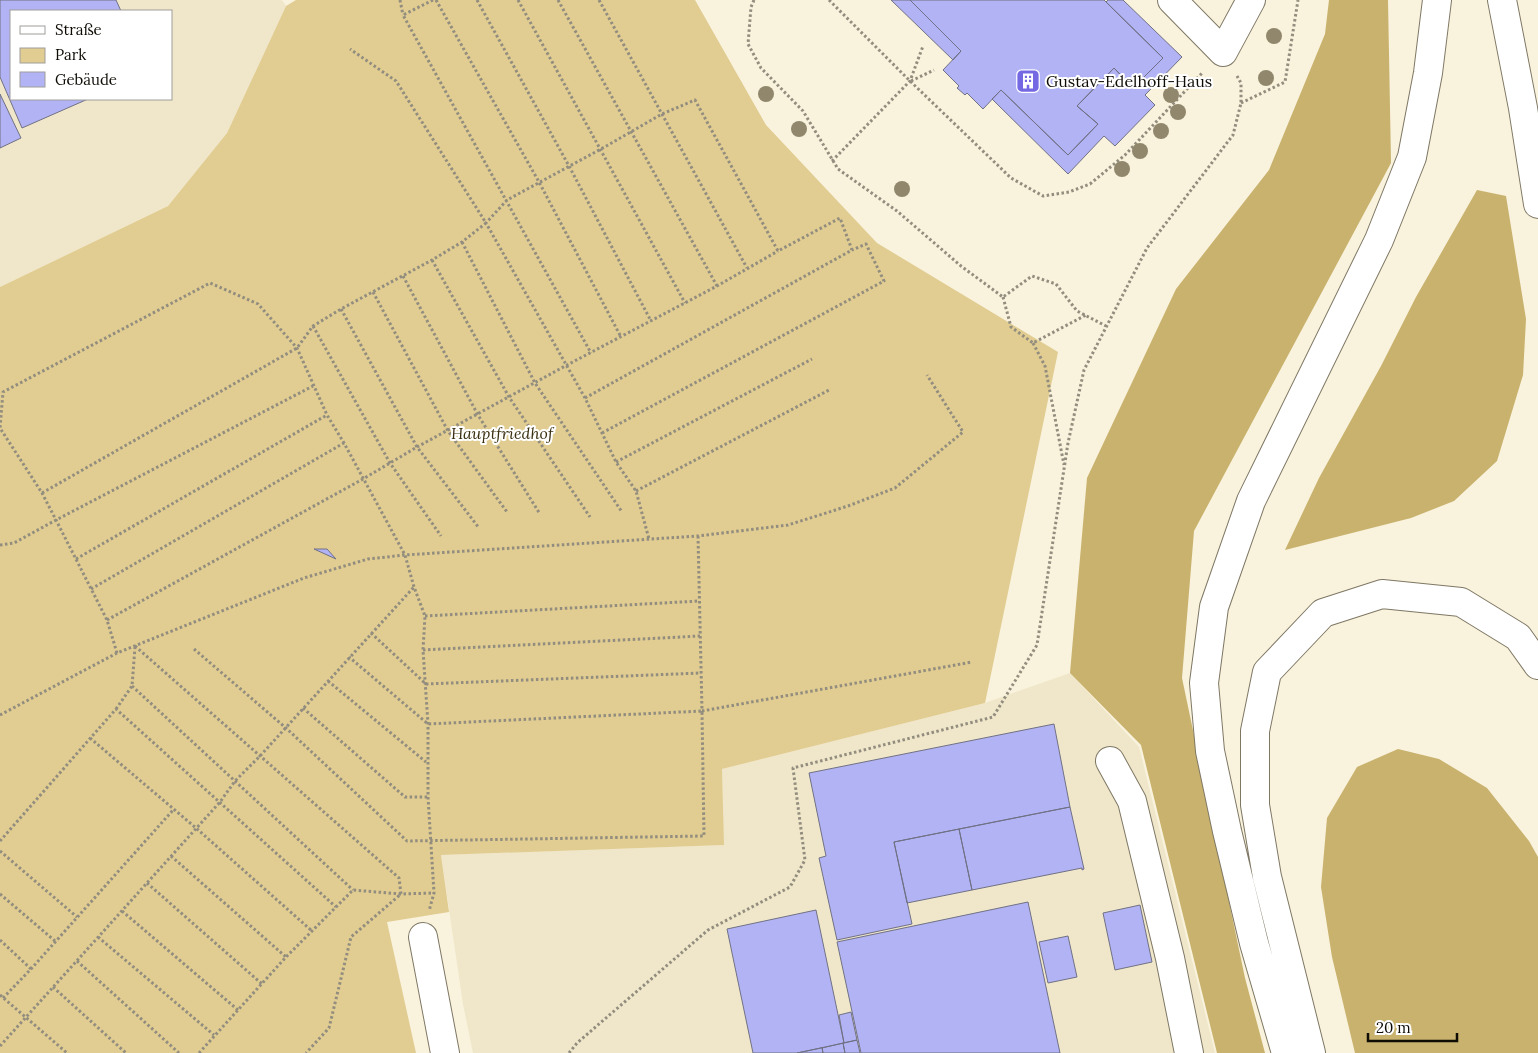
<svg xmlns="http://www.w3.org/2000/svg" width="1538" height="1053" font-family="Lora,serif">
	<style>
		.built { fill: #f0e7ca; fill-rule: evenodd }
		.green { fill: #e1cd92 }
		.forest { fill: #c9b26d }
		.building { fill: #b2b3f4; stroke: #707184 }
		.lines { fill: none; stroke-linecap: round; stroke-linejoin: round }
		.minor-casing { stroke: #7e7764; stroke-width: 30 }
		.highway-casing { stroke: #7e7764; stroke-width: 30 }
		.path { stroke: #928d7e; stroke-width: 3; stroke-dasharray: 2.5 2.5; stroke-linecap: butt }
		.minor { stroke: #fff; stroke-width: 28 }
		.highway { stroke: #fff; stroke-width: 28 }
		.tree { fill: #90876c }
		.labels { text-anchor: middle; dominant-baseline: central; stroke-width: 4; stroke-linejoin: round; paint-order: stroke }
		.poi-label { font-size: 16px; fill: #0f0c06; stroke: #fff; text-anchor: start }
		.park-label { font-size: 16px; font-style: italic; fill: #3a3011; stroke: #fff }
	</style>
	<rect width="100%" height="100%" fill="#f9f2dc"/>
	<!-- built -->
	<path class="built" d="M0,0H282L286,6L227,133L168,206L0,287ZM11,11H171V99H11Z
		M1070,673L1139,747L1215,1053H473L463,1004L441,855L723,845L722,769L985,703Z"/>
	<!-- green -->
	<path class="green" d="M296,0H695L766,125L877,243L1058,352L985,703L722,769L724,845L441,855L449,912L387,922L416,1053H0V287L168,206L227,133L286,6Z"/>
	<!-- forest -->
	<path class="forest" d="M1329,0H1388L1391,163L1194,531L1182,678L1245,978L1265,1053H1217L1141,745L1070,673L1087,478L1176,289L1269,170L1325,34Z
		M1477,190L1506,196L1526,319L1523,375L1497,461L1454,501L1411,518L1285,550L1319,478L1381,366L1416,297Z
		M1398,749L1439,759L1487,788L1529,841L1538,857V1053H1355L1332,957L1321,887L1327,818L1357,767Z"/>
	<!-- building -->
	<path class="building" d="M0,0H116L121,11H11V99H88L22,128L0,77Z
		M891,0H910L961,51L953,60Z
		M910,0H1104L1163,58L1133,88L1114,68L1077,106L1098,124L1068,155L1001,90L983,109L967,93L965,95L957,88L959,86L943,70L961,51Z
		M1108,0H1123L1182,57L1145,95L1155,105L1115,146L1104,136L1068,174L992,99L1001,90L1068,155L1098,124L1077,106L1114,68L1133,88L1163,58L1106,2Z
		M0,94L21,138L0,148Z
		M314,549H327L336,559Z
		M1054,724L1070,807L894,842L912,924L837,940L819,858L826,856L809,773Z
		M1070,807L1084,869L1082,870V868L972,890L959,829Z
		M959,829L972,890L907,903L894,842Z
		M1028,902L1060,1053H861L837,942Z
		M1140,905L1152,962L1115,970L1103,913Z
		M816,910L844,1043L797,1053H753L727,929Z
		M1068,936L1077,977L1048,983L1039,942Z
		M851,1012L857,1040L844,1043L839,1015Z
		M857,1040L860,1053H845L843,1043Z
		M843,1043L845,1053H823L822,1048Z
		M822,1047L823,1053H797L821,1048Z"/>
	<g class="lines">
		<!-- minor casing -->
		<g class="minor-casing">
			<path id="minor" d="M1172,0L1223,52L1251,0
				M1110,761L1132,801L1170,958L1189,1053
				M423,937L445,1053"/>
		</g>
		<!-- highway casing -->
		<g class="highway-casing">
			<path id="highway" d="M1502,0L1523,108L1538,204
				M1286,1053L1254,943L1227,831L1210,751L1204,683L1214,607L1251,501L1379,240L1412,157L1428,73L1437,0
				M1311,1053L1267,877L1255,805V731L1267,672L1323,613L1382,594L1461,602L1518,637L1538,665"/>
		</g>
		<!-- path -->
		<path class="path" d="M400,0L403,15
			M433,0L403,15L591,353
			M436,0L539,182L621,337
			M477,0L569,166L651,321
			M518,0L685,303
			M558,0L717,286
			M599,0L747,268
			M754,0L751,7L748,44L761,68L803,111L838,169L897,211L961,266L1003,297L1032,276L1056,284L1077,311L1106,326
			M829,0L910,81L1011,178L1043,196L1069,192L1090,184L1125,155L1203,72
			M911,81L934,70
			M1241,103L1285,82L1298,0
			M832,161L910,81L923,46
			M462,242L535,383L622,512
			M432,260L509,397L590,517
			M403,276L478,415L540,514
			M373,292L448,431L507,512
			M1003,297L1011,327L1033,343L1086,315
			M341,309L417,447L479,528
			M313,326L390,463L441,536
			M1033,343L1045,366L1064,465
			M585,398L852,250L840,218L778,251L695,100L662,114L601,149L507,200L486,223L585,398L616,462L636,491L649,539
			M602,433L884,281L866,244L852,250
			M616,462L812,359
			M636,491L831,389
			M42,493L297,348L313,326L341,309L432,260L462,242L486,223L396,81L350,49
			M698,536L702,711L972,662
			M0,545L14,543L56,520L313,386
			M76,559L327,415
			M91,589L344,443
			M425,616L699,601
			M107,620L363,479L417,447L567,365L717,286L778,251
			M371,633L426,684L701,673
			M135,646L399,878L401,894L351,937L329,1028L306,1053
			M194,649L286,728L407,841L704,836L702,711L428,724L349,657
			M423,650L700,636
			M117,653L107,620L56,520L42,493L0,428L3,392L210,283L258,304L297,348L327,415L344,443L405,555L414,587L425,616L423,650L428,724V797L434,893L429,911
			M328,681L426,762
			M132,686L353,890
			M303,708L405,797H428
			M116,709L132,686L135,647
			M0,715L117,653L304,578L368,559L405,555L698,536L788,525L848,506L895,488L963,432L927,375
			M90,738L196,828L312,931
			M0,841L116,709L336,907
			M0,851L77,917
			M171,856L286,957
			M147,883L262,984
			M0,894L55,941
			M122,911L238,1010
			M98,937L214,1035
			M0,940L31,969
			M77,961L179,1053
			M53,987L126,1053
			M0,995L67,1053
			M3,998L31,969L174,809
			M0,1046L220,802L235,781L260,756L414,587
			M199,1053L286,957L353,890L401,894L434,893
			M569,1053L577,1043L708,930L790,887L805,860L793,768L993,717L1037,645L1068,443L1084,370L1147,248L1233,135L1241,103V83L1237,76"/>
		<!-- minor -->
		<use href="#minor" class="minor"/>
		<!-- highway -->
		<use href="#highway" class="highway"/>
	</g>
	<!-- trees -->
	<g class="tree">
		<circle cx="1274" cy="36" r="8"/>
		<circle cx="1266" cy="78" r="8"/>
		<circle cx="766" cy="94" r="8"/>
		<circle cx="1171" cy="95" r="8"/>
		<circle cx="1178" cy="112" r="8"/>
		<circle cx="799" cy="129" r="8"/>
		<circle cx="1161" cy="131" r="8"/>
		<circle cx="1140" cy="151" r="8"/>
		<circle cx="1122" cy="169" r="8"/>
		<circle cx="902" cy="189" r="8"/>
	</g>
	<!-- icons -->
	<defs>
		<g id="building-square" transform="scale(1.25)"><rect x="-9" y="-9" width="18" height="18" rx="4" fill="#7468e3" stroke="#fff"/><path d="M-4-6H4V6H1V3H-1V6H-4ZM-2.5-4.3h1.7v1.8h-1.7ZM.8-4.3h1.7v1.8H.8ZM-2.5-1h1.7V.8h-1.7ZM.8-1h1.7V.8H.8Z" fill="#fff"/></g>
	</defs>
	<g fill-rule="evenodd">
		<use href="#building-square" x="1028" y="81"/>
	</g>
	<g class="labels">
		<!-- poi labels -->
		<g class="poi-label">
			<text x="1046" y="81">Gustav-Edelhoff-Haus</text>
		</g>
		<!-- park labels -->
		<g class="park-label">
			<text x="502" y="433">Hauptfriedhof</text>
		</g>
	</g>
	<!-- legend -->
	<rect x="10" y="10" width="162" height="90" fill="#ffffff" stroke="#9f9e9b"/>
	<rect x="20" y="26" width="25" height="8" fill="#ffffff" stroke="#9f9e9b"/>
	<text x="55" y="35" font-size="15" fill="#0f0c06">Straße</text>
	<rect x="20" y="48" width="25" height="15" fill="#e1cd92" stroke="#9f9e9b"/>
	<text x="55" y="60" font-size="15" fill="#0f0c06">Park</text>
	<rect x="20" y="72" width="25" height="15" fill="#b2b3f4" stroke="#9f9e9b"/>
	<text x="55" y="85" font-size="15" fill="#0f0c06">Gebäude</text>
	<!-- scale -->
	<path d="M1368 1033v8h89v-8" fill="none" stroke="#0f0c06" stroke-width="2.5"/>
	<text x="1376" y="1033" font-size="15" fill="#0f0c06" stroke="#ffffff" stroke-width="4" paint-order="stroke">20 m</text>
</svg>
